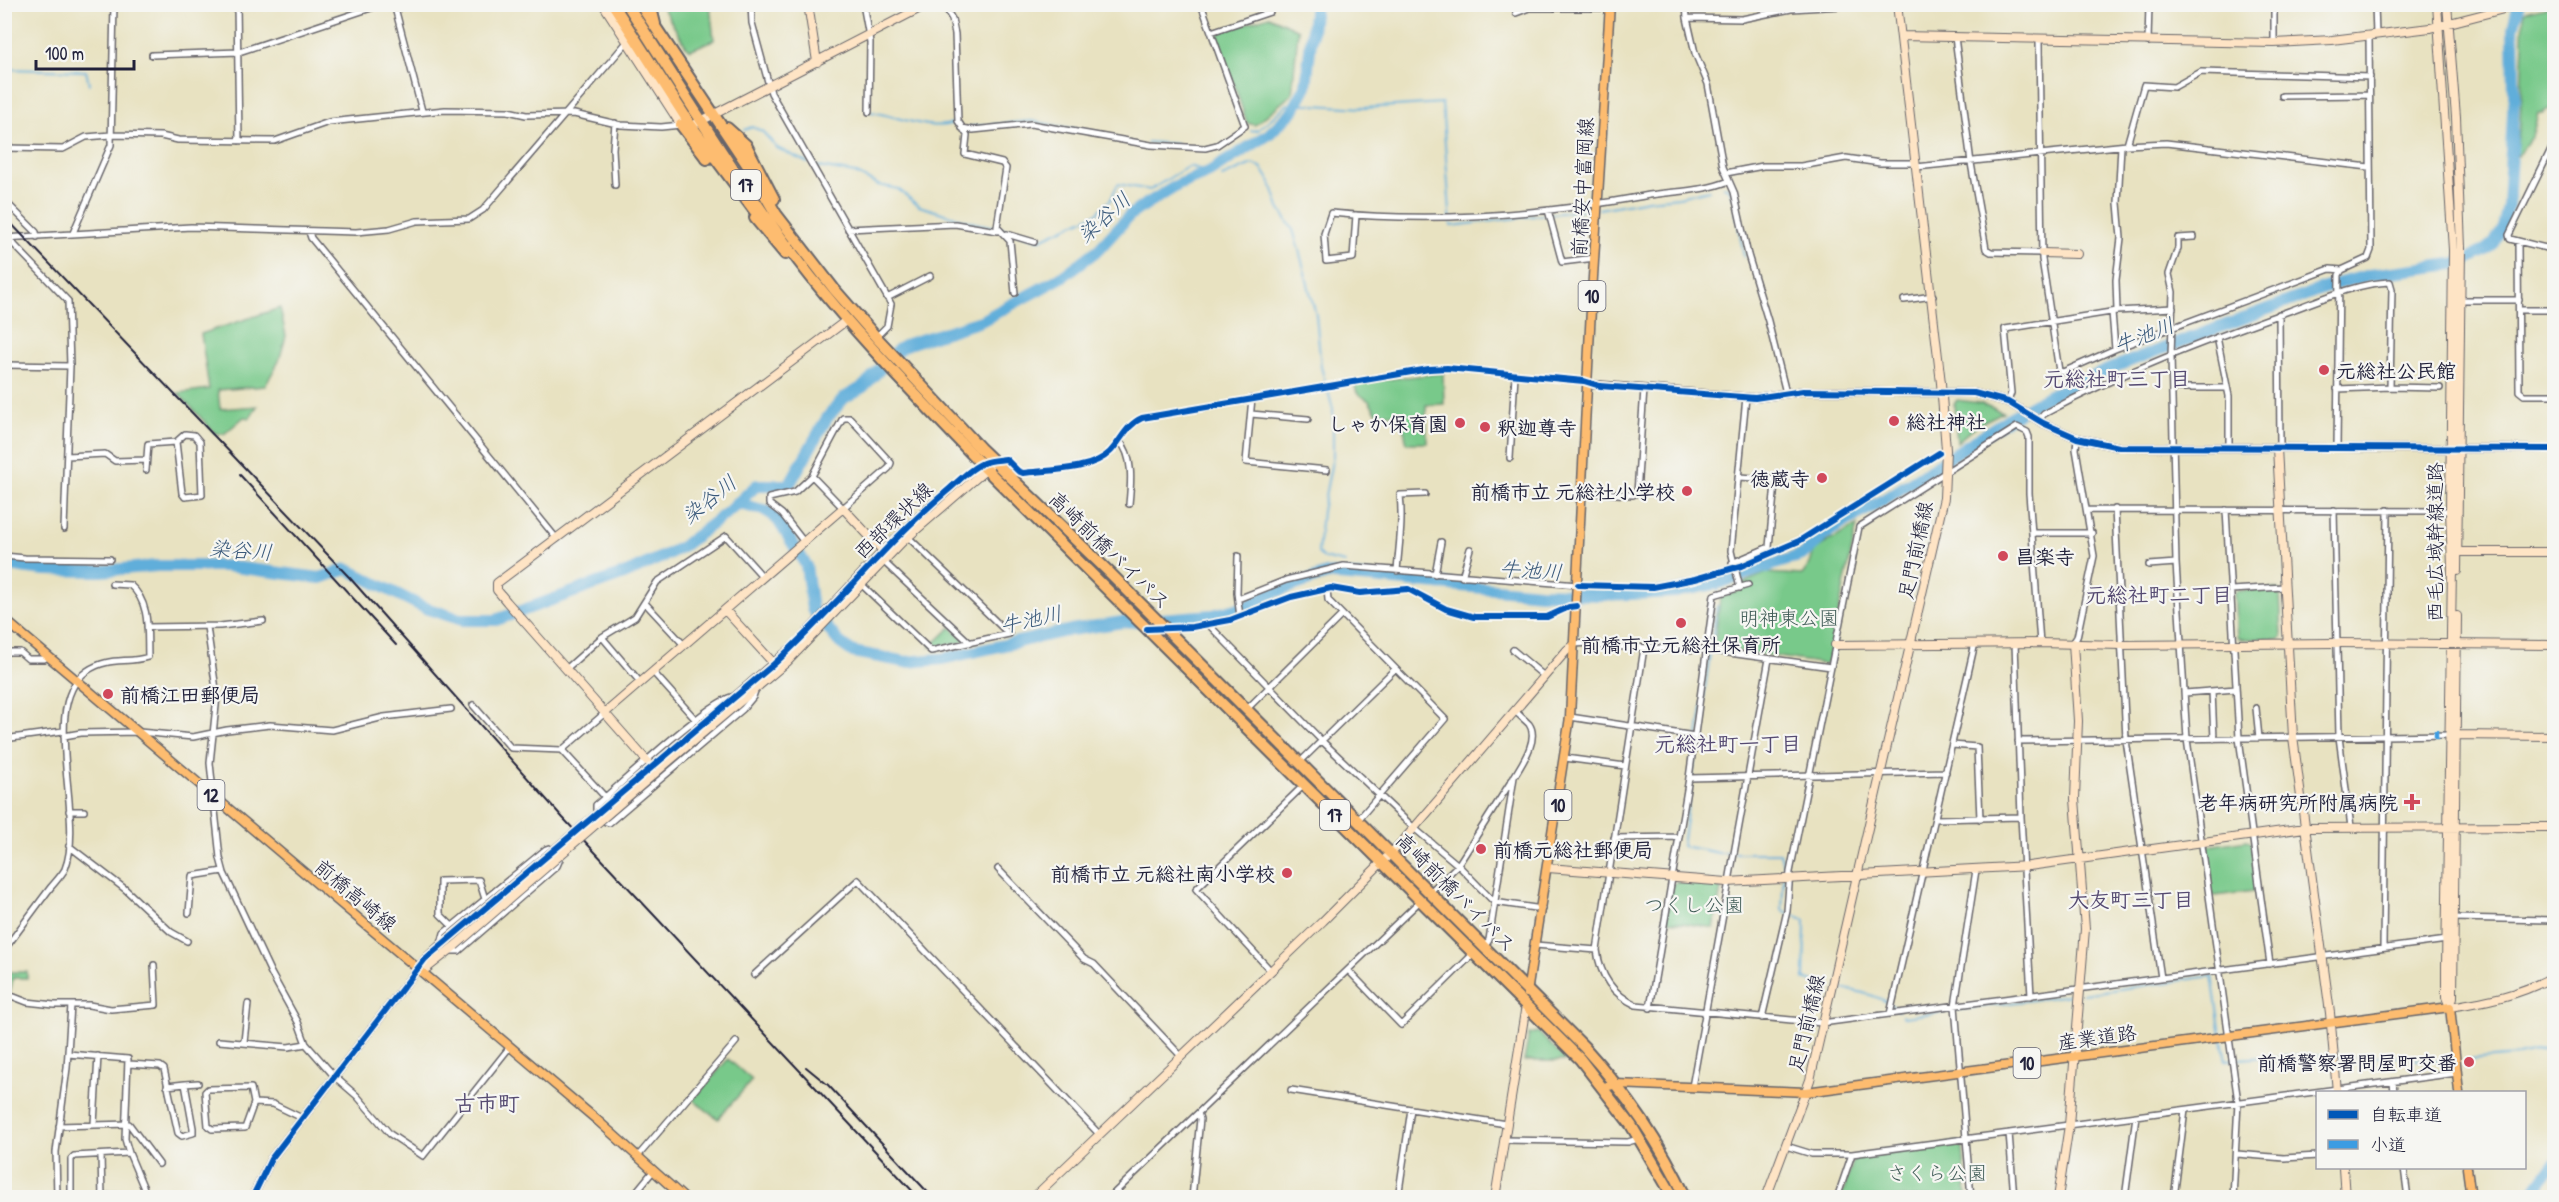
<svg xmlns="http://www.w3.org/2000/svg" width="2559" height="1202" font-family="'Patrick Hand','Klee One',sans-serif">
	<style>
		.green { fill: #78c98a; stroke: #4d7662; stroke-width: 1.5 }
		.lines { fill: none; stroke-linecap: round; stroke-linejoin: round }
		.stream { stroke: #61aeda; stroke-width: 2 }
		.river { stroke: #61aeda; stroke-width: 12 }
		.street-casing { stroke: #67656a; stroke-width: 8 }
		.secondary-casing { stroke: #67656a; stroke-width: 10 }
		.primary-casing { stroke: #67656a; stroke-width: 11 }
		.highway-casing { stroke: #67656a; stroke-width: 14 }
		.street { stroke: #fff; stroke-width: 5 }
		.secondary { stroke: #fee4c5; stroke-width: 8 }
		.primary { stroke: #fdbc6f; stroke-width: 8 }
		.highway { stroke: #fdbc6f; stroke-width: 10 }
		.rail { stroke: #22223b; stroke-width: 2 }
		.secondary-bridge-casing { stroke: #67656a; stroke-width: 10; stroke-linecap: butt }
		.secondary-bridge { stroke: #fee4c5; stroke-width: 8 }
		.quiet { stroke: #3c9ce2; stroke-width: 4.5; stroke-dasharray: 9 4.5; stroke-linecap: butt }
		.cycleway-casing { stroke: #f6f6f2; stroke-width: 10 }
		.cycleway { stroke: #0057b8; stroke-width: 6 }
		.poi-dot { fill: #d1495b; stroke: #f6f6f2; stroke-width: 2 }
		.labels { text-anchor: middle; dominant-baseline: central; stroke-width: 4.5; stroke-linejoin: round; paint-order: stroke }
		.shield { fill: #f6f6f2; stroke: #626272; stroke-width: 1.5 }
		.shield-label { font-size: 18px; font-weight: bold; fill: #22223b }
		.street-label { font-size: 20px; fill: #22223b; stroke: #f6f6f2 }
		.poi-label { font-size: 20px; font-weight: bold; fill: #22223b; stroke: #f6f6f2; text-anchor: start }
		.park-label { font-size: 20px; fill: #405c57; stroke: #f6f6f2 }
		.water-label { font-size: 21px; font-style: italic; fill: #3b5a7b; stroke: #f6f6f2 }
		.neighbourhood-label { font-size: 21px; font-weight: bold; fill: #564b72; stroke: #f6f6f2 }
		.quarter-label { font-size: 22px; font-weight: bold; fill: #564b72; stroke: #f6f6f2 }
	</style>
	<rect width="100%" height="100%" fill="#f6f6f2"/>
	<filter id="ink" filterUnits="userSpaceOnUse"><feTurbulence type="fractalNoise" baseFrequency=".0167" numOctaves="2"/><feDisplacementMap in="SourceGraphic" scale="12" xChannelSelector="R" yChannelSelector="G"/><feConvolveMatrix kernelMatrix="1 2 1 2 8 2 1 2 1" color-interpolation-filters="sRGB"/></filter>
	<filter id="wash" filterUnits="userSpaceOnUse"><feTurbulence type="fractalNoise" baseFrequency=".008" numOctaves="4" result="noise"/><feDisplacementMap in="SourceGraphic" scale="24" xChannelSelector="R" yChannelSelector="G"/><feGaussianBlur stdDeviation="1.35" result="paint"/><feColorMatrix in="noise" values="0 0 0 0 0 0 0 0 0 0 0 0 0 0 0 0 0 1.4 0 .05"/><feComposite in="paint" operator="in"/></filter>
	<g filter="url(#wash)">
		<rect width="100%" height="100%" fill="#e8e2c1"/>
		<!-- green -->
		<path class="green" d="M661,5H710L714,40L690,50L687,48Z
			M2554,5V106L2542,113H2538L2532,136L2517,156L2515,155L2520,125L2524,12Z
			M1269,16L1298,30L1292,94L1255,125L1247,123L1218,36L1220,32Z
			M280,308L286,336L279,361L265,386L218,390L220,409L257,406L250,418L244,417L224,434L215,433L178,393L209,389L201,334Z
			M1443,373L1444,404L1426,405L1427,443H1407L1403,426L1395,422L1393,414L1376,412L1369,401L1357,393L1354,383Z
			M1957,400L1980,403L2003,412L1977,425L1957,442L1954,404Z
			M1857,525L1828,662L1824,664L1714,647L1720,598L1744,589L1741,584L1766,573L1802,575L1810,564L1814,550Z
			M2277,589L2280,592L2282,637L2280,639H2240L2237,637L2234,593L2237,591Z
			M951,627L965,640L964,642L930,647Z
			M2247,840L2251,843L2256,889L2254,891L2215,896L2212,895L2207,849L2209,846Z
			M1676,882L1717,885L1721,889L1714,928L1669,921L1666,918L1672,885Z
			M5,972H27V978H13L10,993L5,991Z
			M1538,1032L1566,1061H1524L1529,1034Z
			M728,1059L752,1080L718,1119L693,1100Z
			M1958,1142L1963,1148L1967,1197L1841,1198L1854,1159L1858,1156Z
			M135,1190L140,1192L142,1197H105L106,1191Z"/>
		<g class="lines">
			<!-- stream -->
			<path class="stream" d="M4,69L86,71L89,84
				M1293,104H1311
				M1314,105L1364,108L1442,103L1451,226L1594,209
				M871,112C894,115 931,132 953,123
				M969,127L1031,121L1103,134
				M744,130L752,127L762,131L777,148L808,163
				M1251,131L1258,130L1288,104
				M1147,142L1177,144
				M813,166L855,173L878,185L898,189L919,206L975,223L995,227
				M1222,177L1252,164L1261,167L1271,183L1279,208L1293,230L1299,250L1316,315L1321,367L1333,409V456L1322,511L1318,553L1323,558L1345,563
				M1723,186L1729,188L1733,199
				M1735,207L1744,257
				M1599,209L1648,200L1679,197L1709,190
				M1001,228L1038,240L1043,238L1097,213L1110,200L1118,184L1150,190L1189,166L1209,172
				M1718,583V591
				M1717,606L1682,846L1719,853H1780L1784,868L1782,910L1805,920L1804,979L1823,985
				M1839,988C1859,992 1883,995 1898,1011
				M2083,994L2212,976L2221,1035
				M1902,1015L1904,1017L2077,994
				M2222,1040L2226,1060L2291,1055L2331,1056
				M2337,1057H2405L2442,1062
				M2469,1060L2518,1056L2554,1048"/>
			<!-- river -->
			<path class="river" d="M736,503L767,511L778,520L806,565L812,609L839,642L853,652L906,662L942,659L1071,630L1123,622L1213,615L1248,606L1269,594L1327,574L1540,593L1604,595L1674,592L1718,583L1802,555L1831,530L1888,497L2008,419L2050,395L2117,366L2332,285L2370,275L2460,263L2484,251L2494,243L2502,230L2508,207L2514,95L2513,28L2519,4
				M4,565L45,570L100,571L157,566H226L320,578L347,569L425,608L463,620H496L629,572L666,555L683,546L728,512L757,485H789L827,418L844,398L863,387L899,349L908,344L981,321L1062,277L1099,249L1129,216L1140,208L1178,185L1209,172L1268,135L1292,112L1306,86L1315,4
				M2529,1198L2554,1163"/>
		</g>
	</g>
	<g filter="url(#ink)">
		<g class="lines">
			<!-- street casing -->
			<g class="street-casing">
				<path id="street" d="M237,4L239,141
					M394,4L422,111
					M751,4L752,23L771,93L891,304L887,326L876,337
					M863,4L870,42L869,112
					M943,4L952,19L955,34L958,121L967,135L965,154L1002,163L1006,168L997,227L1010,241L1015,293
					M1686,4L1687,18L1695,53L1708,84L1723,167L1734,192L1748,255L1768,321L1786,393
					M2375,4L2376,35
					M1516,13L1529,8H1609
					M1687,18L1742,19L1791,9L1875,4
					M1211,32L1270,12L1274,4
					M1955,37L1971,163L1986,249L1991,252L2042,253
					M2039,40L2042,259L2059,371L2063,372L2115,349L2330,269L2342,270
					M2148,42L2149,4
					M2274,43V4
					M152,55L239,52L377,6L393,4
					M2282,96L2369,95
					M615,123L613,149L615,185
					M962,128L973,130L1031,124L1151,145L1205,148L1217,145L1245,126L1201,4
					M2554,143L2509,235L2510,239L2554,250
					M2127,145L2144,85L2174,87L2201,72L2370,77
					M4,148L63,149L86,137L111,135L161,136L178,140L275,141L329,122L445,110L508,111L526,115L574,114L621,125L661,127L681,125
					M1916,167L2127,145L2166,143L2369,167
					M1726,173L1763,166H1801L1846,158L1880,163H1916
					M4,200L36,232L37,237
					M1548,210L1562,262L1595,258
					M1356,215L1353,258L1326,261L1324,234L1331,213C1436,223 1541,215 1644,196C1672,191 1703,192 1729,181
					M848,229L955,224L998,231
					M309,232L311,238L557,539
					M73,233L111,145L114,4
					M4,234L68,301L70,366L64,529
					M1007,234L1034,242
					M2194,237L2178,238V248L2169,274L2173,292L2171,356L2176,563L2187,739L2238,1102L2233,1198
					M4,238L191,227L356,232L389,229L417,221L469,219L483,210L627,42
					M2518,242L2519,391L2524,395H2554
					M887,298L930,276
					M1904,300L1933,296
					M2461,300H2519
					M2519,310H2554
					M2117,311L2116,280L2121,238L2118,203L2121,146
					M2112,312L2115,349
					M2279,314L2280,448
					M2217,337L2229,396V448
					M4,365L70,366
					M2390,387L2440,388
					M2173,388H2227
					M1252,398L1246,462L1327,470
					M2008,402L2011,393L2005,329L2117,311L2173,308
					M1251,414L1308,419
					M2038,421L2044,414C2122,372 2205,341 2289,311C2320,300 2356,283 2390,282L2392,289L2390,387L2337,389
					M1119,440C1134,456 1131,484 1129,504
					M2337,448L2339,275L2342,270L2368,258L2371,250L2369,36
					M67,456L105,454L115,461L146,460
					M1510,458L1515,375
					M993,461L1006,459L1018,471L1023,473C1048,470 1091,471 1110,452C1121,441 1126,425 1142,418L1429,369L1447,368L1584,381L1587,384
					M146,470L148,444L176,442L182,493L185,497L202,495L200,442L194,435L185,434L176,442
					M1583,492L1633,495L1637,493L1644,389
					M2115,509L2126,740L2161,978
					M2087,510L2450,511
					M2226,510L2239,738L2270,964
					M2334,510L2339,737L2351,827
					M2032,533H2092
					M906,535L1009,634
					M804,542L782,514L769,504V498L795,492L812,476L843,418H850L891,463L889,468L843,508L812,476
					M4,556L25,558L110,559
					M1238,556L1237,593L1240,617
					M883,561L970,643
					M1732,563L1769,547L1775,484L1771,479L1739,477
					M2149,565L2176,563
					M1397,571C1399,545 1403,521 1400,495L1425,494
					M1435,574L1441,542
					M1462,577L1470,549
					M860,583L931,651L1009,634
					M1327,588L1328,600L1334,606L1445,719L1358,820
					M1740,588L1731,551L1746,397
					M2231,590L2284,587
					M1238,599L1286,580L1344,566L1578,585
					M645,603L684,645
					M1209,625L1322,741L1414,828L1458,865L1494,902L1542,909
					M147,627L220,626L263,621
					M207,627L217,696L210,763L220,858L224,873L271,973L298,1022L306,1044L335,1077L357,1096L390,1134L423,1156L509,1048
					M1149,629L1192,627L1230,620L1291,597L1331,588L1360,593L1408,589L1446,609L1474,617H1547L1569,607L1577,606
					M602,637L640,682
					M2015,643L2021,817L2031,996
					M2073,643L2077,637L2094,556L2076,449L2077,438
					M1574,644L1591,643L1600,646L1707,650L1831,667
					M1644,648L1597,950C1600,976 1612,994 1636,1005L1822,1023L2447,940
					M1513,650L1544,676
					M4,652H20L28,659H44L49,656
					M566,669L602,637L635,617L657,582L726,536L763,577
					M653,672L696,720
					M2212,691L2214,739
					M2185,693L2236,689
					M735,696C713,697 619,786 596,805V811L606,822L609,823L743,709L753,697L755,691
					M473,705L511,748L562,750L605,713
					M2256,708L2259,738
					M1247,709L1342,615
					M1570,717L1695,736
					M64,736L81,733L139,732L193,737L227,730L270,725L332,730L384,717L451,709
					M4,739L63,731
					M2018,741L2452,735
					M1952,745L1977,747L1980,819
					M562,750L606,798
					M1565,758L1625,766
					M1300,762L1395,669
					M1689,778L1946,772
					M69,811H84
					M1935,819L2021,817
					M1614,838L1679,837
					M69,846L125,889L171,932L187,941
					M998,869L1084,959L1094,964L1181,1056
					M1430,892L1458,865L1512,780
					M189,913L192,876L223,871
					M2454,918L2554,920
					M452,926L440,914V881L479,880L485,899
					M441,944L444,933L546,849L549,848L560,859L557,866L459,951H448
					M1535,945L1597,950
					M1485,946L1489,940L1514,777C1521,765 1540,739 1529,724C1525,720 1519,715 1515,711
					M2383,948L2388,510
					M4,950C20,929 35,908 51,887C55,882 62,875 65,869C86,817 38,705 87,671C109,656 127,664 148,657C147,631 151,603 130,585L112,584
					M1348,970L1401,1025L1474,953
					M1271,971L1196,889L1304,785
					M754,975L858,880L1099,1134
					M4,993L27,1002L54,1005H89L111,1009L156,1005L154,965
					M1650,1008L1689,778L1714,595L1748,585
					M1890,1014L1975,643
					M1762,1018L1787,911L1790,872L1859,527L2017,427L2027,432L2029,437V493L2040,643
					M219,1041L288,1047L306,1044
					M244,1042L248,1004
					M68,1054L128,1059L125,1139L129,1153L148,1198
					M129,1064L160,1066L164,1069L178,1133L182,1136L193,1133V1128L185,1084L167,1086
					M2393,1082L2394,1092
					M185,1084L198,1083
					M1692,1087L1769,659
					M1291,1090L1506,1124
					M254,1103L251,1088L208,1089L205,1092L208,1126L212,1129L245,1128L254,1103L273,1104L302,1118
					M94,1124L98,1056
					M59,1126L129,1124L159,1164
					M2009,1133L2014,1198
					M1504,1140L1628,1142L1638,1139
					M1786,1146L1812,1154H1852L2457,1073
					M2237,1154L2284,1158L2318,1156
					M101,1155L102,1198
					M638,1156L736,1042
					M2404,1168L2408,1198
					M57,1198L56,1152L67,1068L71,1005
					M71,1198V1159L74,1156L129,1153
					M631,1198L654,1170
					M1109,1198L1420,901
					M1192,1198L1200,1119L1198,1113
					M1398,1198L1411,1109
					M1837,1198L1852,1154
					M1971,1198L1955,1006L1976,870
					M2125,1198L2136,1116
					M2174,1198L2185,1110"/>
			</g>
			<!-- secondary casing -->
			<g class="secondary-casing">
				<path id="secondary" d="M603,4L681,125H685
					M808,4L817,62
					M2437,4L2453,250L2450,509L2452,567L2446,967V997L2450,1007
					M2447,4L2456,117L2461,248L2457,571
					M1901,36L2274,43L2332,40L2430,28L2523,4
					M697,123L928,4
					M2042,253L2077,254
					M1587,384L1755,398L1803,391L1974,393L2008,402L2043,423L2077,438L2119,447L2554,449
					M2277,448L2293,737L2330,1013L2337,1092
					M2458,552H2554
					M725,610L777,667
					M1835,645L2040,643L2121,645L2337,643L2554,645
					M605,713L843,508L885,553
					M2456,735L2554,736
					M665,757L798,642L883,551L927,508L971,472L986,462
					M647,761L507,602L497,590V583L847,320
					M668,762L787,662L901,543L989,467
					M1548,868L1727,882L2029,866L2305,828L2554,827
					M418,970L427,968L455,946
					M2450,1007L2453,997L2457,616
					M2450,1007C2488,1001 2521,995 2554,976
					M2343,1168L2345,1198
					M252,1198L271,1159L425,959L447,939
					M1033,1198L1323,921L1403,841L1567,650L1574,644
					M1495,1198L1526,1005
					M1766,1198L1810,1080L1944,498L1946,450L1941,383L1897,4
					M2058,1198L2069,1125L2085,929L2075,799L2078,721L2073,643"/>
			</g>
			<!-- primary casing -->
			<g class="primary-casing">
				<path id="primary" d="M4,619L597,1120L684,1198
					M1527,993L1570,717L1591,309L1610,4
					M1604,1087L1617,1084L1806,1092L2450,1007L2459,1092
					M2467,1168L2471,1198"/>
			</g>
			<!-- highway casing -->
			<g class="highway-casing">
				<path id="highway" d="M613,4L690,124L763,222
					M627,4C686,96 743,191 811,277C865,345 927,406 986,469L1580,1059L1631,1125L1674,1198
					M640,4L748,166L776,214L834,289L876,337L980,448L1109,572L1584,1047C1625,1092 1660,1142 1686,1198
					M650,4L655,24
					M681,125L707,159
					M727,128L746,145L774,199
					M755,218L785,254"/>
			</g>
			<!-- street -->
			<use href="#street" class="street"/>
			<!-- secondary -->
			<use href="#secondary" class="secondary"/>
			<!-- primary -->
			<use href="#primary" class="primary"/>
			<!-- highway -->
			<use href="#highway" class="highway"/>
			<!-- rail -->
			<path class="rail" d="M4,216L349,577L563,818L919,1198
				M240,475L396,645
				M806,1067L828,1085L933,1198"/>
			<!-- secondary-bridge casing -->
			<g class="secondary-bridge-casing">
				<path id="secondary-bridge" d="M447,939L665,757
					M455,946L668,762"/>
			</g>
			<!-- secondary-bridge -->
			<use href="#secondary-bridge" class="secondary-bridge"/>
			<!-- quiet -->
			<path class="quiet" d="M2436,730V741"/>
			<!-- cycleway casing -->
			<g class="cycleway-casing">
				<path id="cycleway" d="M1578,585L1653,587L1695,579L1741,566L1799,541L1939,453
					M1147,629L1192,627L1230,620L1291,597L1331,588L1360,593L1408,589L1446,609L1474,617H1547L1569,607L1577,606
					M252,1198L271,1159L425,959L774,664C835,609 884,544 947,491C958,482 970,468 983,463C990,460 999,460 1006,459L1018,471L1023,473C1048,470 1091,471 1110,452C1121,441 1126,425 1142,418L1429,369L1447,368L1584,381L1600,386L1755,398L1803,391L1974,393L2008,402L2043,423L2077,438L2119,447L2554,449"/>
			</g>
			<!-- cycleway -->
			<use href="#cycleway" class="cycleway"/>
		</g>
	</g>
	<!-- markers -->
	<g class="poi-dot">
		<circle cx="2324" cy="370" r="6"/>
		<circle cx="1894" cy="421" r="6"/>
		<circle cx="1460" cy="423" r="6"/>
		<circle cx="1485" cy="427" r="6"/>
		<circle cx="1822" cy="478" r="6"/>
		<circle cx="1687" cy="491" r="6"/>
		<circle cx="2003" cy="556" r="6"/>
		<circle cx="1681" cy="623" r="6"/>
		<circle cx="108" cy="694" r="6"/>
		<path d="M2409 793h6v6h6v6h-6v6h-6v-6h-6v-6h6z"/>
		<circle cx="1481" cy="849" r="6"/>
		<circle cx="1287" cy="873" r="6"/>
		<circle cx="2469" cy="1062" r="6"/>
	</g>
	<g class="labels">
		<!-- shield labels -->
		<g class="shield">
			<rect x="731" y="170" width="30" height="30" rx="4.5"/>
			<rect x="1578.5" y="281" width="27" height="30" rx="4.5"/>
			<rect x="197.5" y="780" width="27" height="30" rx="4.5"/>
			<rect x="1544.5" y="790" width="27" height="30" rx="4.5"/>
			<rect x="1320" y="800" width="30" height="30" rx="4.5"/>
			<rect x="2013.5" y="1048" width="27" height="30" rx="4.5"/>
		</g>
		<g class="shield-label">
			<text x="746" y="185">17</text>
			<text x="1592" y="296">10</text>
			<text x="211" y="795">12</text>
			<text x="1558" y="805">10</text>
			<text x="1335" y="815">17</text>
			<text x="2027" y="1063">10</text>
		</g>
		<!-- street labels -->
		<g class="street-label">
			<text transform="translate(1582 187) rotate(-87)">前橋安中富岡線</text>
			<text transform="translate(893 520) rotate(-44)">西部環状線</text>
			<text transform="translate(2434 542) rotate(-90)">西毛広域幹線道路</text>
			<text transform="translate(1110 550) rotate(44)">高崎前橋バイパス</text>
			<text transform="translate(1915 550) rotate(-78)">足門前橋線</text>
			<text transform="translate(1456 892) rotate(45)">高崎前橋バイパス</text>
			<text transform="translate(356 895) rotate(40)">前橋高崎線</text>
			<text transform="translate(1806 1023) rotate(-77)">足門前橋線</text>
			<text transform="translate(2097 1037) rotate(-8)">産業道路</text>
		</g>
		<!-- poi labels -->
		<g class="poi-label">
			<text x="2336" y="370">元総社公民館</text>
			<text x="1906" y="421">総社神社</text>
			<text x="1448" y="423" text-anchor="end">しゃか保育園</text>
			<text x="1497" y="427">釈迦尊寺</text>
			<text x="1810" y="478" text-anchor="end">徳蔵寺</text>
			<text x="1675" y="491" text-anchor="end">前橋市立 元総社小学校</text>
			<text x="2015" y="556">昌楽寺</text>
			<text x="1681" y="644" text-anchor="middle">前橋市立元総社保育所</text>
			<text x="120" y="694">前橋江田郵便局</text>
			<text x="2398" y="802" text-anchor="end">老年病研究所附属病院</text>
			<text x="1493" y="849">前橋元総社郵便局</text>
			<text x="1275" y="873" text-anchor="end">前橋市立 元総社南小学校</text>
			<text x="2457" y="1062" text-anchor="end">前橋警察署問屋町交番</text>
		</g>
		<!-- park labels -->
		<g class="park-label">
			<text x="1789" y="617">明神東公園</text>
			<text x="1694" y="904">つくし公園</text>
			<text x="1937" y="1172">さくら公園</text>
		</g>
		<!-- water labels -->
		<g class="water-label">
			<text transform="translate(1104 217) rotate(-42)">染谷川</text>
			<text transform="translate(2144 335) rotate(-21)">牛池川</text>
			<text transform="translate(709 499) rotate(-39)">染谷川</text>
			<text transform="translate(241 550) rotate(4)">染谷川</text>
			<text transform="translate(1531 570) rotate(4)">牛池川</text>
			<text transform="translate(1031 619) rotate(-12)">牛池川</text>
		</g>
		<!-- neighbourhood labels -->
		<g class="neighbourhood-label">
			<text x="2117" y="378">元総社町三丁目</text>
			<text x="2159" y="594">元総社町二丁目</text>
			<text x="1728" y="743">元総社町一丁目</text>
			<text x="2131" y="899">大友町三丁目</text>
		</g>
		<!-- quarter labels -->
		<g class="quarter-label">
			<text x="487" y="1103">古市町</text>
		</g>
	</g>
	<!-- margin -->
	<rect width="2559" height="1202" fill="none" stroke="#f6f6f2" stroke-width="24"/>
	<!-- legend -->
	<rect x="2316" y="1091" width="210" height="78" fill="#f6f6f2" stroke="#a1a1a9" stroke-width="1.5"/>
	<rect x="2328" y="1110" width="30" height="9" fill="#0057b8" stroke="#a1a1a9" stroke-width="1.5"/>
	<text x="2370" y="1121" font-size="18" fill="#22223b">自転車道</text>
	<rect x="2328" y="1140" width="30" height="9" fill="#3c9ce2" stroke="#a1a1a9" stroke-width="1.5"/>
	<text x="2370" y="1151" font-size="18" fill="#22223b">小道</text>
	<!-- scale -->
	<path d="M36 60v9h98v-9" fill="none" stroke="#22223b" stroke-width="3"/>
	<text x="45" y="60" font-size="18" fill="#22223b" stroke="#f6f6f2" stroke-width="4.5" paint-order="stroke">100 m</text>
</svg>
